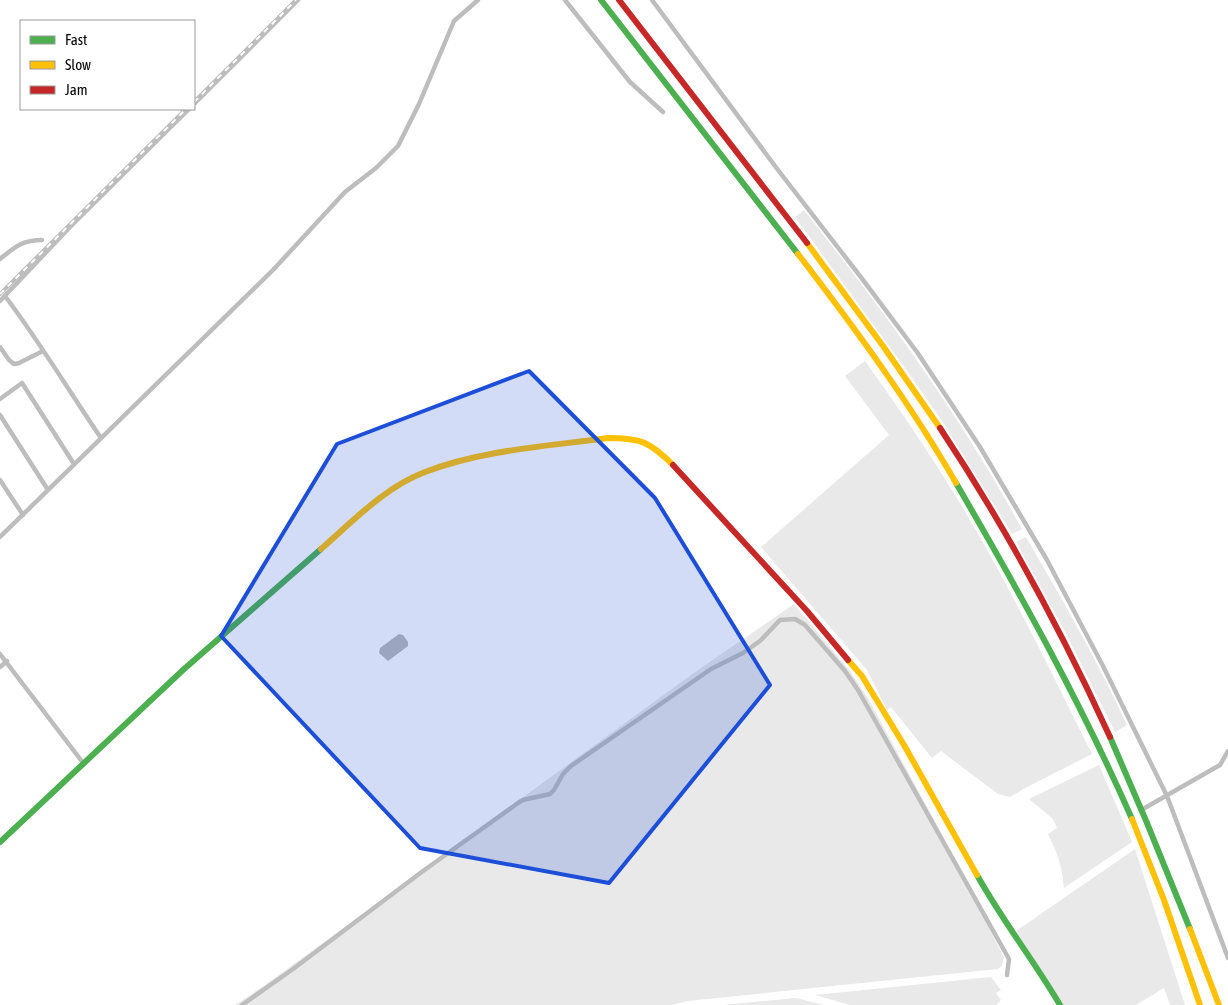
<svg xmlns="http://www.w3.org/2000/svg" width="1228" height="1005" font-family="'Asap Condensed',sans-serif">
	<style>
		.green { fill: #e9e9e9 }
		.water { fill: #bbb }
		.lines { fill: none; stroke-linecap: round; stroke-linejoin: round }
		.street { stroke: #bdbdbd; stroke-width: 4.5 }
		.fast { stroke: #4caf50; stroke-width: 6 }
		.slow { stroke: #ffc107; stroke-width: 6 }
		.jam { stroke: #c62828; stroke-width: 6 }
		.rail-casing { stroke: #bdbdbd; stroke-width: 4 }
		.rail { stroke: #fff; stroke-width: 2; stroke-dasharray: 5.5; stroke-linecap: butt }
		.marked { fill: #1d4ed8; fill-opacity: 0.2; stroke: #1d4ed8; stroke-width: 4; stroke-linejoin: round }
	</style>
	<rect width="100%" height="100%" fill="#fff"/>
	<!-- green -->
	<path class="green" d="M804,210C867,290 929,372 982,460C996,482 1009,506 1022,529L1012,534L942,421L910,375L795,217Z
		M865,361C906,418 946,477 981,539C1021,609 1056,682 1092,754L1027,787L1010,797L998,794L941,751L932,758L891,707L887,710L867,670L761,547L889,435L845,376Z
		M1026,537C1062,599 1097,660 1127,725L1115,732L1063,628L1016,542Z
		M794,604L850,671L869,700L958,864L1004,958L1002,966L998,969L688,1001L671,1005H235L265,985L698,670Z
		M1099,765L1132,842L1064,888C1062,866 1058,854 1048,834L1057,828L1053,819L1029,799Z
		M1135,849L1185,1005H1170L1164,988L1136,1005H1063L1016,931Z
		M991,977L1001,990L996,993L1001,1000L996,1005H850L815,995Z
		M796,998L824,1005H723L795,998Z"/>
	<!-- water -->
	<path class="water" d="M399,634L403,635L408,642V646L388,661L379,653L380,648Z"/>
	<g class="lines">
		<!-- street -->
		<path class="street" d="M565,0L630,82L663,112
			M652,0L778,170L860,276L917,352L980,447L1012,501L1047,560L1103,666L1167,796L1228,958
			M194,104L298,0
			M0,259C15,247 22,240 42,240
			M5,296C39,341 69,391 101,438
			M0,301L70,227L189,109
			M0,347L9,360L14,364L19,363L43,351
			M0,399L22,383L74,464
			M0,415L48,490
			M0,480L23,515
			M0,537L273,270L345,192L376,168L398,146L419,104L454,21L478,0
			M0,654L84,764
			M0,667L7,661
			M1143,809L1220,765L1228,751
			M242,1005L293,969L423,871L518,803L523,800L550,794L554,790L563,774L571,766L711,669L743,653L760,641L780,620L795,619L805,625L845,671L858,690L1009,959L1007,975"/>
		<!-- fast -->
		<path class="fast" d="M601,0L798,254
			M956,483C1020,593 1081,703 1132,819
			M1110,737L1147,823L1190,929
			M0,842L183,670L321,549
			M977,875C1002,920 1034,961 1060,1005"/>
		<!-- slow -->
		<path class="slow" d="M807,243L883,346L940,428
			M798,254C854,327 910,403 956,483
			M321,549C353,521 385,487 425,472C481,450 549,446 608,438C641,438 650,442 673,465
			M848,660L862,676L904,745L977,875
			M1132,819L1164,900L1200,1005
			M1190,929L1219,1005"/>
		<!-- jam -->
		<path class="jam" d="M619,0L807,243
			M940,428C1005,526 1061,630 1110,737
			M673,465L807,611L848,660"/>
		<!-- rail casing -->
		<g class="rail-casing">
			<path id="rail" d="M194,102L296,0
				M0,294L186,109"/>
		</g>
		<!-- rail -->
		<use href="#rail" class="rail"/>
	</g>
	<!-- marked area -->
	<path class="marked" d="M529,371L655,498L770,685L609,883L420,848L221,636L337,444Z"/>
	<!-- legend -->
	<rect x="20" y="20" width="175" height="90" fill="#ffffff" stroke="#999999"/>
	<rect x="30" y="36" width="25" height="8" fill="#4caf50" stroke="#999999"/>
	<text x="65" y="45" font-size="15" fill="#000000">Fast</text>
	<rect x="30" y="61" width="25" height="8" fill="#ffc107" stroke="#999999"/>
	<text x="65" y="70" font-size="15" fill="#000000">Slow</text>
	<rect x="30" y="86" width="25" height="8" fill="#c62828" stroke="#999999"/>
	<text x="65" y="95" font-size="15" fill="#000000">Jam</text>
</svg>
